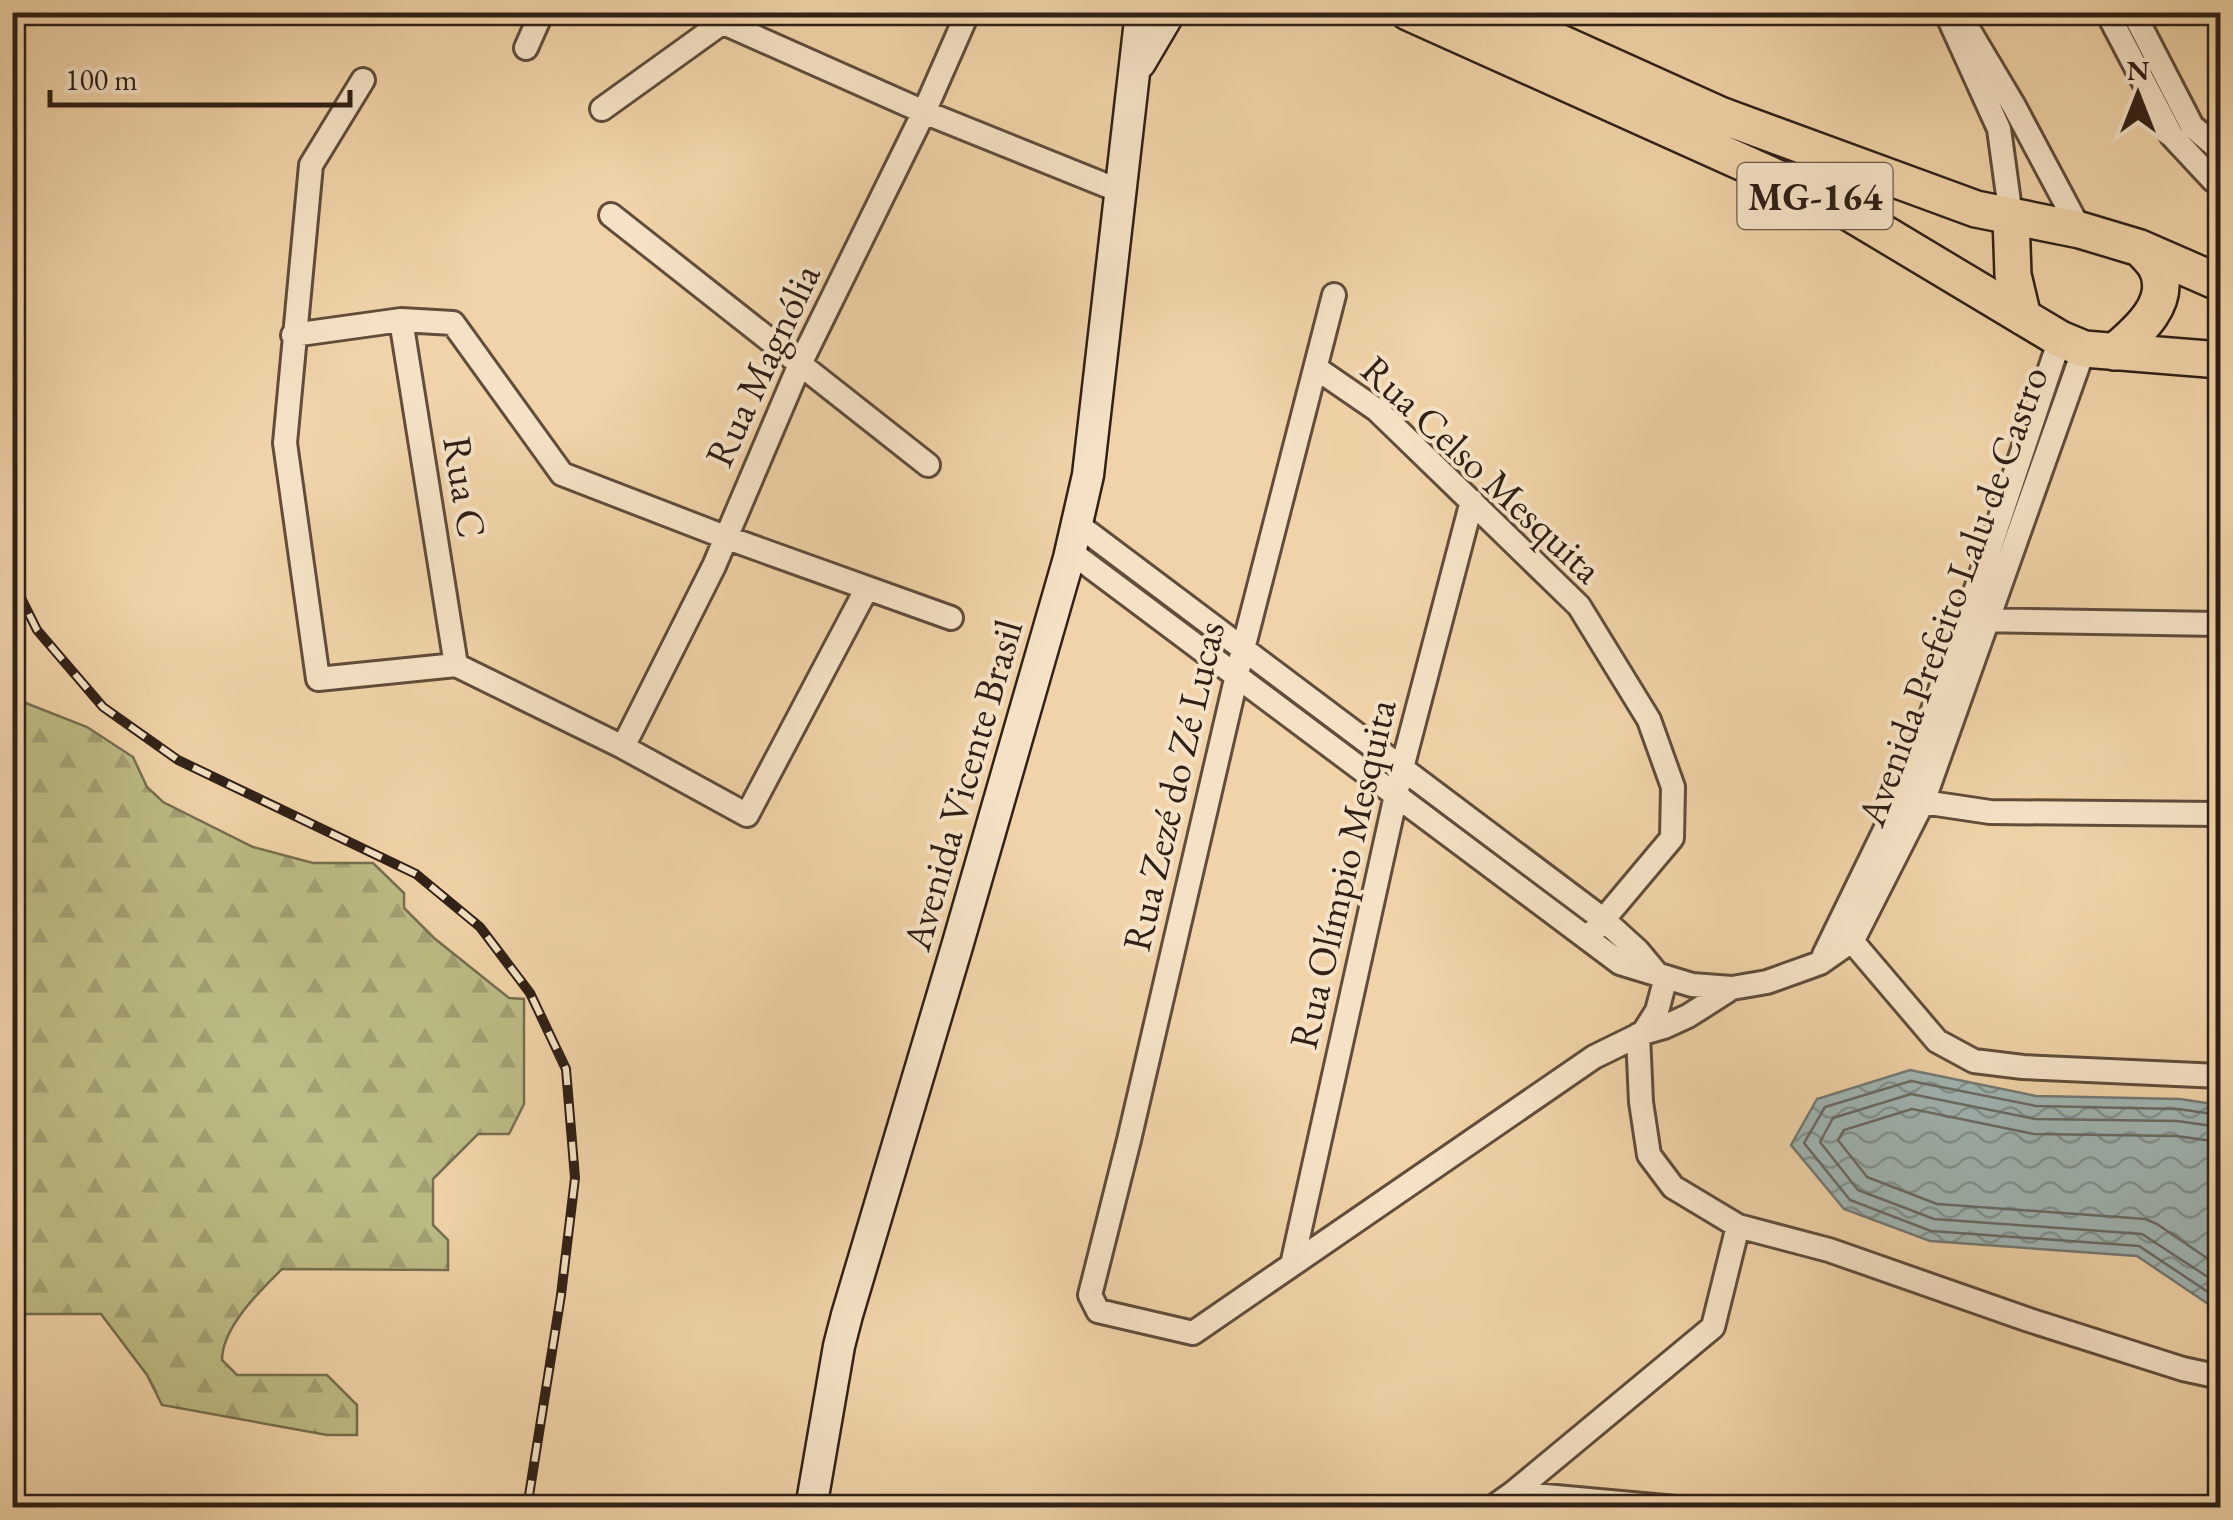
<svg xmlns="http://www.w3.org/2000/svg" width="2233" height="1520" font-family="'EB Garamond',serif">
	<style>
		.forest { fill: url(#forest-firs); stroke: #766e4e; stroke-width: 2.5 }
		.water { fill: url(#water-waves); stroke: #737974; stroke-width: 2.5 }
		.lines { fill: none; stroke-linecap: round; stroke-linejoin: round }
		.shore { stroke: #686a64; stroke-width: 2.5 }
		.street-casing { stroke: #604d3a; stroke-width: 28 }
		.secondary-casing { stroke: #302016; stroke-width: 35 }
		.primary-casing { stroke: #302016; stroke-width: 40 }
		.street { stroke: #f5e2c6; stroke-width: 22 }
		.secondary { stroke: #f5e2c6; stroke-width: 30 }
		.primary { stroke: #f0d3a8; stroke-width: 35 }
		.rail-casing { stroke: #302016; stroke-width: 10 }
		.rail { stroke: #f5e2c6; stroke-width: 6; stroke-dasharray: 19; stroke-linecap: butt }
		.labels { text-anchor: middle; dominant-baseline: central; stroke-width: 8; stroke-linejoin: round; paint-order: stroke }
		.shield { fill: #f5e2c6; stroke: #6b5a4b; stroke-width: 2.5 }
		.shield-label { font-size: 38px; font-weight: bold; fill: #302016 }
		.street-label { font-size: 40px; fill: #302016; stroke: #f5e2c6 }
	</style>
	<defs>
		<pattern id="forest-firs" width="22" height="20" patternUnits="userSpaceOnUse" patternTransform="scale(2.5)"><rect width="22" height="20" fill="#bcbb85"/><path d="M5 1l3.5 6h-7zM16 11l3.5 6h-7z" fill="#a2a072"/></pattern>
		<pattern id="water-waves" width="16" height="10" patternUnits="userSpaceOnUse" patternTransform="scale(2.5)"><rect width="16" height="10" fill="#9fb5b3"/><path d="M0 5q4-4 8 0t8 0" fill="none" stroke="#829391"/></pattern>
	</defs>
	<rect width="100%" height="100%" fill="#f0d3a8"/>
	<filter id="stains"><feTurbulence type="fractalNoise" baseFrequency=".002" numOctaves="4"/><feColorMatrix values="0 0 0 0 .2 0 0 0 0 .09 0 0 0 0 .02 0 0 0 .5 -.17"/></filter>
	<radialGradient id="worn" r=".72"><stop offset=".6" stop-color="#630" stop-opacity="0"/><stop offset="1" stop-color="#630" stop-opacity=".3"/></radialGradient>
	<!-- forest -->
	<path class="forest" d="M13,698L87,727L133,757L147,787L163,802L253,847L313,863H373L404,893V908L434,938L509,998L524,999V1104L509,1134H478L433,1179V1225L448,1240V1270L282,1269C260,1291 222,1327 222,1360L237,1375H327L357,1405V1435H327L162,1405L147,1375L101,1314H26L13,1321Z"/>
	<!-- water -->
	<path class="water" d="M1910,1070L2036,1096L2180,1099L2220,1105V1312L2137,1256L1930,1241L1844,1209L1791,1145L1817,1099Z"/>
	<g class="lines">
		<!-- shore -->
		<path class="shore" d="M2220,1115L2178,1109L2036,1106L1911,1081L1825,1107L1804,1143L1850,1200L1931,1231L2139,1246L2220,1300
			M2220,1127L2177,1121L2035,1119L1911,1094L1833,1118L1820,1142L1858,1190L1934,1219L2142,1234L2220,1285
			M2220,1142L2176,1136L2034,1134L1912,1109L1844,1130L1838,1140L1867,1177L1937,1204L2145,1219L2157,1224L2220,1267"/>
		<!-- street casing -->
		<g class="street-casing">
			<path id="street" d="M699,12L924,112L1120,191
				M1958,12L2014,106L2080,230
				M2107,12L2172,136L2213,180L2220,182
				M2133,12L2192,126L2220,150
				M1950,21L1999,129L2011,217
				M526,48L542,12
				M363,80L311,165L285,443L318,679L456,665L623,747L747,815L867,588
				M602,109L730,17
				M611,215L928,465
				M1334,295L1243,649L1129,1140L1090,1295L1098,1311L1193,1333L1594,1057L1643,1033L1664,1027L1688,1016L1732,988
				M401,320L456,665
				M293,335L401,320L453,323L562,474L725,537L951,618
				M1316,368L1377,410L1579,606L1649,720L1673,787L1672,838L1588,938
				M1077,524L1604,920L1638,951L1658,975
				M1071,552L1620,963L1692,985L1732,988L1767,982L1820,963L1853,940L1923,802L2084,349
				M1975,620L2220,624
				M623,747L714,566L800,364L924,112L968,12
				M1910,798L1923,802L1990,812L2220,814
				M1845,933L1937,1041L1974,1061L2023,1067L2220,1076
				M1824,955L1902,795L1966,619L2060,339
				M1643,1033L1657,1011L1666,977
				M1638,1035L1641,1102L1649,1155L1673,1187L1738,1226L1829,1250L2029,1320L2183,1369L2220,1377
				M1292,1265L1402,768L1472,501
				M1513,1493L1676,1508
				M1492,1508L1513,1493L1713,1327L1738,1226"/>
		</g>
		<!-- secondary casing -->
		<g class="secondary-casing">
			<path id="secondary" d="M1140,63L1170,12
				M811,1508L839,1346L847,1315L958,943L1069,558L1088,475L1141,12"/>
		</g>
		<!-- primary casing -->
		<g class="primary-casing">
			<path id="primary" d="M1408,12L1835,204L2060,339L2084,349L2220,360
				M1492,12L1720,115L1976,209L2080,230L2140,248L2220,283
				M2011,217L2013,275L2023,317
				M2114,352C2138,332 2174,301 2156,267C2152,260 2145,254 2140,248"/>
		</g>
		<!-- street -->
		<use href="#street" class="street"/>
		<!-- secondary -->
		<use href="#secondary" class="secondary"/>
		<!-- primary -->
		<use href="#primary" class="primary"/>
		<!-- rail casing -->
		<g class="rail-casing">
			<path id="rail" d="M12,580L37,630L103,707L178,760L416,874L480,927L530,993L566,1069L575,1178L561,1295L527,1508"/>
		</g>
		<!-- rail -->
		<use href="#rail" class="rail"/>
	</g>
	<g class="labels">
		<!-- shield labels -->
		<rect class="shield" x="1737.5" y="163" width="155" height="66" rx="8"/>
		<g class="shield-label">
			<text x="1815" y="196">MG-164</text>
		</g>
		<!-- street labels -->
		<g class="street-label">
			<text transform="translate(762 365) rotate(-65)">Rua Magnólia</text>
			<text transform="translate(1482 469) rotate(43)">Rua Celso Mesquita</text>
			<text transform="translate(465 487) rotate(81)">Rua C</text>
			<text transform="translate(1952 596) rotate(-70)">Avenida Prefeito Lalu de Castro</text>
			<text transform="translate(962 785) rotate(-74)">Avenida Vicente Brasil</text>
			<text transform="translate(1173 786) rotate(-77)">Rua Zezé do Zé Lucas</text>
			<text transform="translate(1342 874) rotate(-77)">Rua Olímpio Mesquita</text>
		</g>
	</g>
	<!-- margin -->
	<rect width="2233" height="1520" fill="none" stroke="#f0d3a8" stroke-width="50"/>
	<rect x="15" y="15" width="2203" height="1490" fill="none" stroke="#302016" stroke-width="5"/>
	<rect x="25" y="25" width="2183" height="1470" fill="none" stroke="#302016" stroke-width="2.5"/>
	<!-- north arrow -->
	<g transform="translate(2138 95)" stroke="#f5e2c6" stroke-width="8" paint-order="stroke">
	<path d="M0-8L18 38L0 25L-18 38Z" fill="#302016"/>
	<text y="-15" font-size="28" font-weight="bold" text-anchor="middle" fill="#302016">N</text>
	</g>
	<!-- scale -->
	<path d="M50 90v15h300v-15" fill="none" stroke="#302016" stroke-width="5"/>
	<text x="65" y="90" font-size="30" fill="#302016" stroke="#f5e2c6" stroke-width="8" paint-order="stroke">100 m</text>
	<rect width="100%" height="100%" filter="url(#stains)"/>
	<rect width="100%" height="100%" fill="url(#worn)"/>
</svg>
